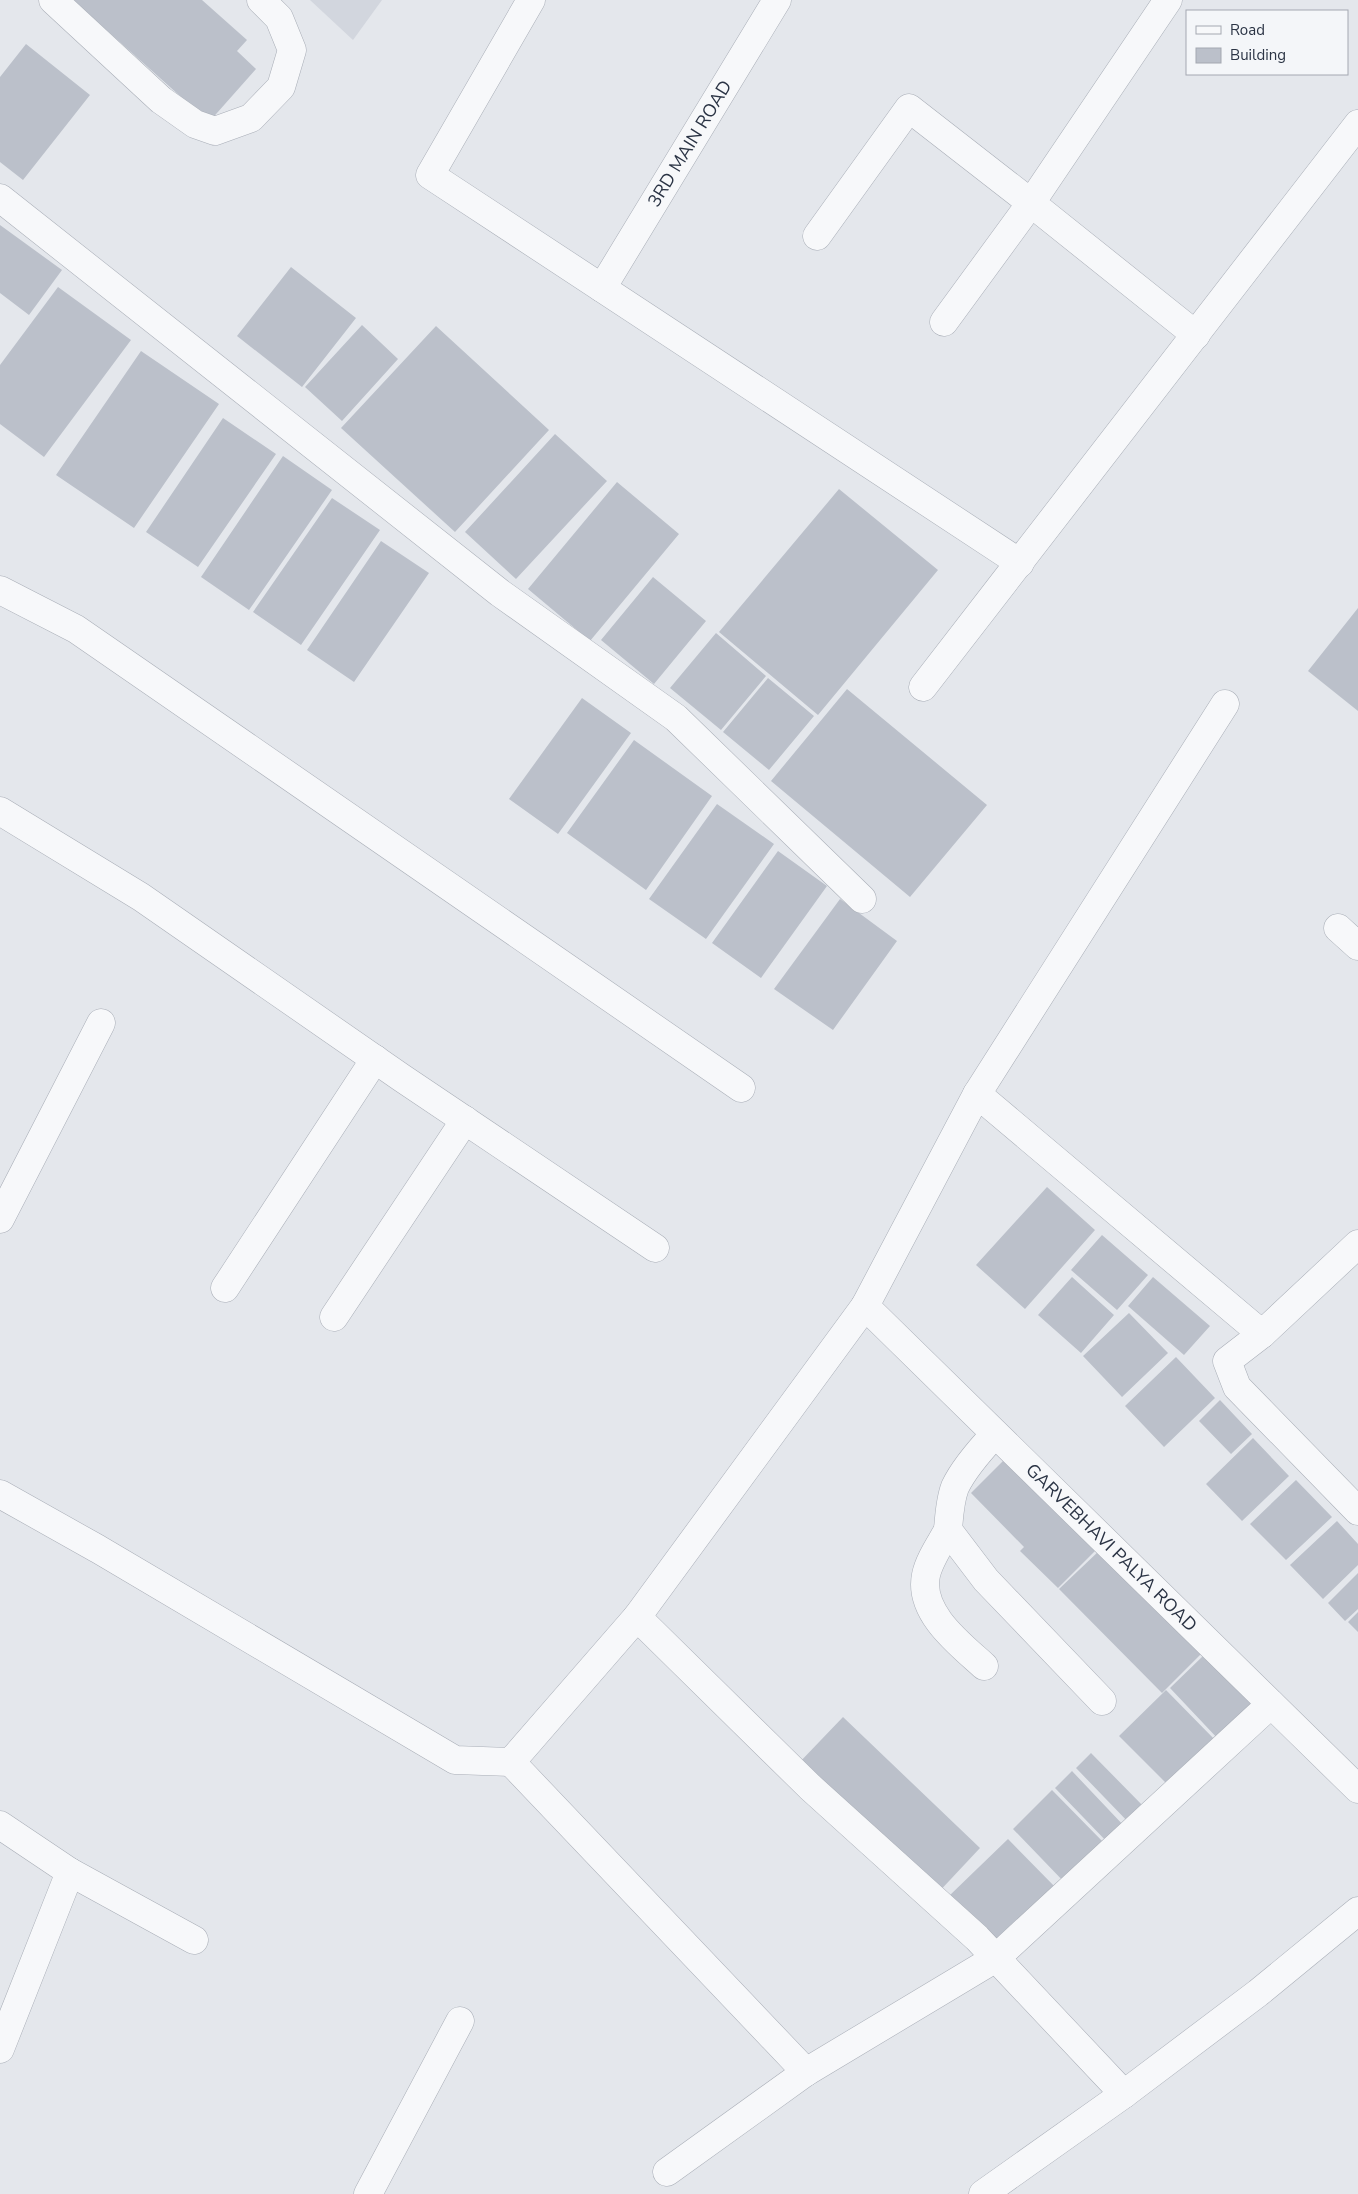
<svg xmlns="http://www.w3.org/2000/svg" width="1358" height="2194" font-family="'Nunito Sans',sans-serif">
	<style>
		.built { fill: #d2d6de }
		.building { fill: #bbc0ca }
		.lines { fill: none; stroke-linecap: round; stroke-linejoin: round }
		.minor-casing { stroke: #a9aeb7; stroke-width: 29 }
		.minor { stroke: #f7f8fa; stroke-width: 28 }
		.labels { text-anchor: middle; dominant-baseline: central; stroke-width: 4.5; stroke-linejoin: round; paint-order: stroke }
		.street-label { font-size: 18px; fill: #2b3445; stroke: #f4f6f9 }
	</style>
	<rect width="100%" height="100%" fill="#e4e7ec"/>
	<!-- built -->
	<path class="built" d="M310,0H382L353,40Z"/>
	<!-- building -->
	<path class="building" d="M73,0H202L247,40L237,51L256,69L209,122Z
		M26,44L90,95L23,180L0,162V77Z
		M0,225L62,270L29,315L0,293Z
		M291,267L356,318L302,387L237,336Z
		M58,287L131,340L44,457L0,424V365Z
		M362,325L398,359L342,421L305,387Z
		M436,326L549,430L455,532L341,428Z
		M141,351L219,404L134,528L56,475Z
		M223,418L276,454L198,567L146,532Z
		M555,434L607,481L516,579L465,532Z
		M283,456L332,490L249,610L201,577Z
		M617,482L679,534L590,641L528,589Z
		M839,489L938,570L818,715L719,632Z
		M332,498L380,530L301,645L253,612Z
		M381,541L429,573L354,682L307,650Z
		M653,577L706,621L654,684L601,640Z
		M1358,608V711L1308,671Z
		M716,633L766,676L721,730L670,688Z
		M768,678L814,716L769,770L723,732Z
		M847,689L987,805L910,897L771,781Z
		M582,698L631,733L558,834L509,799Z
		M634,740L712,796L646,890L567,833Z
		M717,804L774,844L706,939L649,899Z
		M778,851L827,886L761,978L712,943Z
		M840,899L897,941L833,1030L774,989Z
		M1047,1187L1095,1230L1025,1309L976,1265Z
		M1102,1235L1148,1275L1117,1310L1071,1270Z
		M1072,1277L1114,1315L1081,1353L1038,1315Z
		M1153,1277L1210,1326L1184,1355L1128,1306Z
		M1129,1313L1168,1353L1122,1397L1083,1356Z
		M1176,1357L1215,1398L1164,1447L1125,1406Z
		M1220,1400L1252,1434L1231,1454L1199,1421Z
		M1253,1438L1289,1476L1242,1521L1206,1484Z
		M1007,1457L1098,1548L1058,1588L1020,1551L1024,1547L971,1493Z
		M1296,1480L1332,1517L1286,1560L1250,1524Z
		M1337,1521L1358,1544V1565L1323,1599L1290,1565Z
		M1100,1550L1203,1652L1162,1693L1059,1589Z
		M1358,1573V1609L1345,1621L1328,1603Z
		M1358,1612V1632L1348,1622Z
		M1204,1655L1255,1707L1220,1741L1170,1688Z
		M1166,1690L1218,1743L1171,1788L1119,1736Z
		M843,1717L980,1848L935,1896L797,1765Z
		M1091,1753L1147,1810L1132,1826L1076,1768Z
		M1072,1771L1126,1828L1110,1845L1055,1788Z
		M1052,1790L1107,1846L1067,1885L1013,1829Z
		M1008,1839L1057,1889L998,1947L949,1896Z"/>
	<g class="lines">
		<!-- minor casing -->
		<g class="minor-casing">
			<g id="minor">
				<path d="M53,0L161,100L195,124L215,131L251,118L281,87L292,50L279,18L261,0"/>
				<path d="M531,0L430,175L1020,563"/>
				<path d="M1168,0L1031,203L1196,335"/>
				<path d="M0,198L500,593L676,718L862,899"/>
				<path d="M817,236L909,108L1031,203L944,322"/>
				<path id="s1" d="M602,288L777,0"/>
				<path d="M0,590L76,629L741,1088"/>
				<path d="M923,687L1358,124"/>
				<path d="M0,811L141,897L402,1078L655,1248"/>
				<path d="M1338,928L1358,946"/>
				<path d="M977,1094L1225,704"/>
				<path d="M0,1219L101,1023"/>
				<path d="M225,1288L375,1059"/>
				<path id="s2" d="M865,1306L1358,1789"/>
				<path d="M334,1317L465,1120"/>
				<path d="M1262,1334L1227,1361L1237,1387L1358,1511"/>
				<path d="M995,1434C981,1449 964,1468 955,1487C950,1500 949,1516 948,1530L986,1580L1102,1701"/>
				<path d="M0,1494L98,1549L455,1760L511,1762L637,1617L865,1306L977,1094L1262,1334L1358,1244"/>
				<path d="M948,1530C941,1543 929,1560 926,1575C918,1613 961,1645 984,1666"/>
				<path d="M637,1617L810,1787L977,1938L1124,2094"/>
				<path d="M511,1762L806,2072"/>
				<path d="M0,1825L70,1872L0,2049"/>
				<path d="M70,1872L194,1940"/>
				<path d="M667,2172L806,2072L996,1958L1271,1704"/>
				<path d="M368,2194L460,2021"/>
				<path d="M983,2194L1124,2094L1258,1993L1358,1911"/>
			</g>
		</g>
		<!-- minor -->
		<use href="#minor" class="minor"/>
	</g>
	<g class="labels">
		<!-- street labels -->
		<g class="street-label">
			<text stroke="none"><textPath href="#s1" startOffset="169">3RD MAIN ROAD</textPath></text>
			<text stroke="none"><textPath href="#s2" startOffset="345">GARVEBHAVI PALYA ROAD</textPath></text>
		</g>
	</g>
	<!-- legend -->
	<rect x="1186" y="10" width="162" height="65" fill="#f4f6f9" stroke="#a4a8b1"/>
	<rect x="1196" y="26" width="25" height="8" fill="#f7f8fa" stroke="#a4a8b1"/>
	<text x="1230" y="35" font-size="15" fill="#2b3445">Road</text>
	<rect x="1196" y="48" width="25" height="15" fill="#bbc0ca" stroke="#a4a8b1"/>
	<text x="1230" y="60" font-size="15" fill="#2b3445">Building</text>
</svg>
